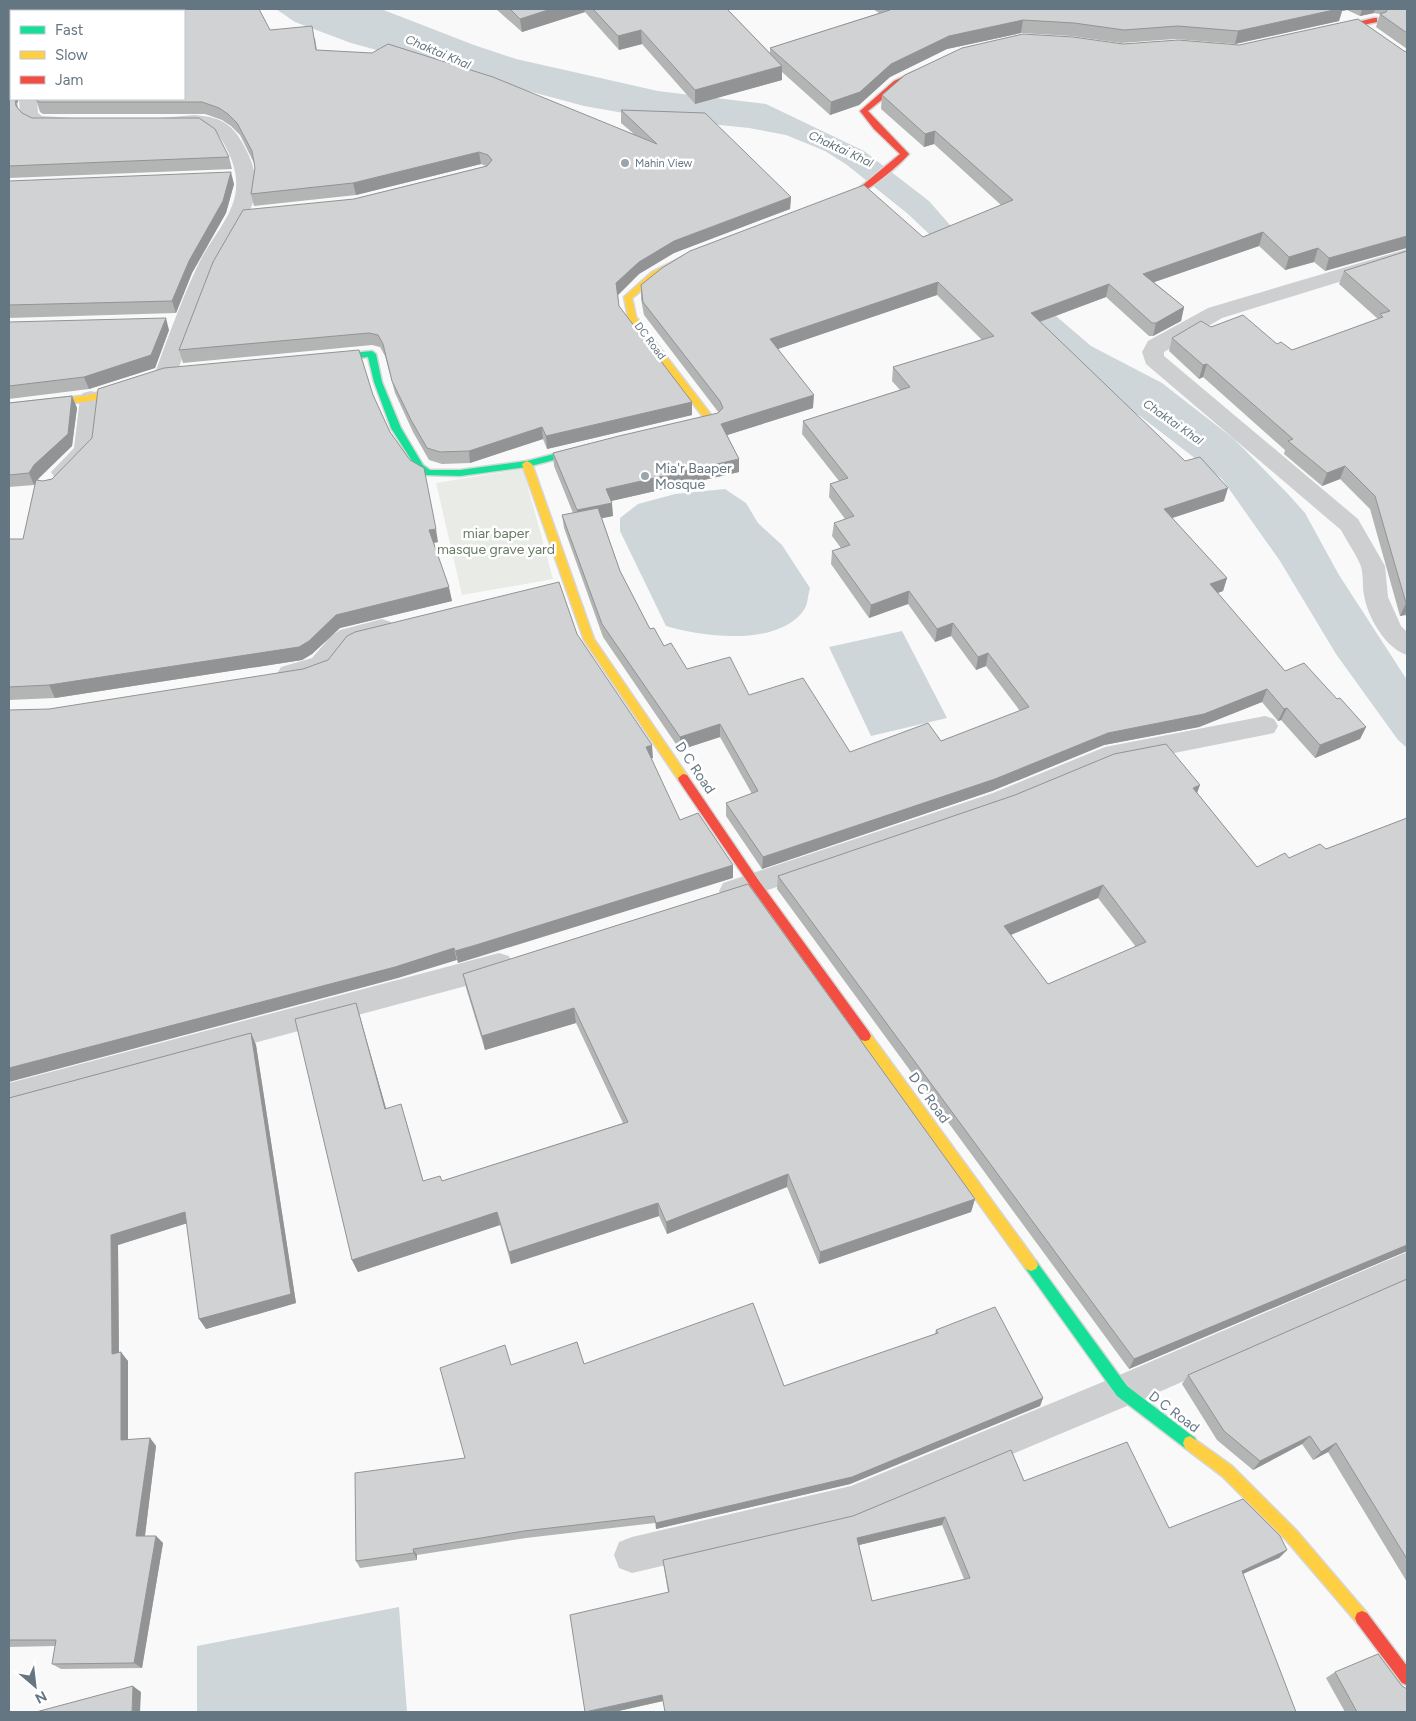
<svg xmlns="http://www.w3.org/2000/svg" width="1416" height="1721" font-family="Figtree,sans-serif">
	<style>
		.green { fill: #e8ebe6 }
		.water { fill: #ced6d9 }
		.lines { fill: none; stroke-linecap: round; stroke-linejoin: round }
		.fast-casing { stroke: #d5d6d7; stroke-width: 3 }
		.slow-casing { stroke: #d5d6d7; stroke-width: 3 }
		.jam-casing { stroke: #d5d6d7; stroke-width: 3 }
		.street { fill: #cecfd0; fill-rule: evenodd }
		.fast { fill: #16e098; fill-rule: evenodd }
		.slow { fill: #ffcf43; fill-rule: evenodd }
		.jam { fill: #f24e42; fill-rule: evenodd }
		.wall { fill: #b3b5b5; fill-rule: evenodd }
		.shaded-wall { fill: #929394 }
		.building { fill: #d0d2d3; stroke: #929394; fill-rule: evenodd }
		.poi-dot { fill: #99a4ac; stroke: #fff; stroke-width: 2 }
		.labels { text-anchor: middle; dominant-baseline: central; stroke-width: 5; stroke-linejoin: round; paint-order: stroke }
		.far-poi-label { font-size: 11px; fill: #657683; stroke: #fff; text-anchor: start }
		.far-street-label { font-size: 11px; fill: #657683; stroke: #fff }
		.far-water-label { font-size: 12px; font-style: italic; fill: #60757c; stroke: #fff }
		.poi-label { font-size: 14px; fill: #657683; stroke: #fff; text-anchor: start }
		.park-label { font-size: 14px; fill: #687a64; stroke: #fff }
		.street-label { font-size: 14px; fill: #657683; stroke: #fff }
	</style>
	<rect width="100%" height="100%" fill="#f9f9f9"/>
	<!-- green -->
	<path class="green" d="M523,469L553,579L462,595L436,483Z"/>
	<!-- water -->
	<path class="water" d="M276,9H381L474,45L516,59L658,91L766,104L864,151L929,201L979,258L1042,304L1091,346L1162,383L1234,439L1288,494L1305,513L1339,575L1407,680V748L1398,740L1336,654L1280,561L1222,479L1140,416L1102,393L1006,307L908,214L847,165L825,151L786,135L749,128L652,118L584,106L351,43L295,22Z
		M725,489L746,503L758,523L782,545L810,588C808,594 808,604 804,610C778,647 703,637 666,626L620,531V518L638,504L675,494Z
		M902,631L947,718L871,736L829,647Z
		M399,1607L407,1712H197V1646Z"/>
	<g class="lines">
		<!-- fast casing -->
		<g class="fast-casing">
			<path id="fast" d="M372,351L376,354L382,382L401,428L423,465L430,470H460L527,461L589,445L594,448L592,450L527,467L460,476L425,475L417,469L391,428L374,382L368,357L322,362L318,359L322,356Z
				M1031,1259L1036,1261L1127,1386L1195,1438L1197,1443L1195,1448L1190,1450L1185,1448L1117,1396L1026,1269L1024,1265L1026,1261Z"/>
		</g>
		<!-- slow casing -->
		<g class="slow-casing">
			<path id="slow" d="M686,255L689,256V260L658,276L632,298L636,317L715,420L713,422L679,430L676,429V425L704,418L628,317L624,297L652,272Z
				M132,381L136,384L135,386L91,401L9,410V404L90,395Z
				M527,461L532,464L594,639L687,775L688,778L687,781H679L584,640L522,464Z
				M865,1031L869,1032L1036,1261L1038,1265L1036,1269L1031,1271L1026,1269L861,1040L859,1036L861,1032Z
				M1190,1436L1232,1466L1296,1530L1367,1613L1369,1618L1367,1623L1362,1625L1357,1623L1286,1540L1222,1476L1185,1448L1183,1443L1185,1438Z"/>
		</g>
		<!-- jam casing -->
		<g class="jam-casing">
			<path id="jam" d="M1374,18H1377V22L1325,33L1321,31Z
				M915,71L922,73L900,85L868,111L909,154C895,170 850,207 828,205V201L858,189L900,154L874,129L860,111L894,81Z
				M683,774L687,775L759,881L869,1032L871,1036L869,1040L865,1041L861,1040L751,887L679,781L678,778Z
				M1362,1611L1367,1613L1407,1666V1685L1402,1683L1357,1623L1355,1618L1357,1613Z"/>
		</g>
		<!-- street -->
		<path class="street" d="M19,99H37L38,113L42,116L73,118L75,122L73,126L66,128L30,126L20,114Z
			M194,115C219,117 231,122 243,144C276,202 237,222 216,270C202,303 189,338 177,373L174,378L166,380L158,378L155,373L160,359C172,327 184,294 199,263C217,226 250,203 230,156C226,147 221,136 213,131C198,121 177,130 160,126L158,122L160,118Z
			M1407,249V261L1222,318L1164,352V356L1358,519L1385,566L1388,597L1401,626L1407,632V655C1386,649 1367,616 1364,595C1362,585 1364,573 1360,564C1355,553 1347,541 1341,530L1146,364L1142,352L1148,341L1208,308Z
			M91,391L99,393L102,398L96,450L70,477L62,480L54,477L51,472L74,448L80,398L83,393Z
			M382,619L391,622L394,628L391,634C380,638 367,639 357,643C344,649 340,664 330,672C318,680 295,685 281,681L277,674L281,667L312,658L331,636L340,630Z
			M1265,716L1274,719L1278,726L1274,733L1109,766L1011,807L733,902L723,899L719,891L723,883L993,793L1105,747Z
			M499,953L509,956L513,965L509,974L499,977L9,1109V1083Z
			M1407,1252V1283L1134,1403L851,1522L632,1573L619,1568L614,1555L619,1542L632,1537L851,1486L1110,1379Z"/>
		<!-- fast -->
		<use href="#fast" class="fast"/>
		<!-- slow -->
		<use href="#slow" class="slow"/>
		<!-- jam -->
		<use href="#jam" class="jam"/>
	</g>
	<!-- wall -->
	<path class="wall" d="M9,9L270,30L315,38L317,50L634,134L621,123V110L791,197L790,209L674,253L639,274L618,295L619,306L692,402V415L547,449L543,439L470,463L442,464L429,460L413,432L395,393L385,356L380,347L372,345L183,363L179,350L354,199L486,166L481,164L356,195L254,206L251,194L255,168L254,163L240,135L231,126L222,120L205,114H43L40,112L36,99H184L11,11V99L17,104L18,108L22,113L32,118L229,157L232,169L9,178Z
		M496,9H727L770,53V48L879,13L873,9H1407V49L1376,27L1380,14L1374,13L1360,16L1347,10L1342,11L1339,21L1235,44L1175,39L1121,43L1071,36L1021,33L947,49L890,77L859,105L830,115L782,72V80L695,104L642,44L619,50L585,12L522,32Z
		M1123,44L1239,45L1404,51L1325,271L1314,262L1285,270L1259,246L1154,282L1184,307L1181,321L1153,336H1149L1106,297L1040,322L1224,501L1172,518L1227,578L1223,591L1217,593L1285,671L1337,699L1366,727L1360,739L1315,758L1281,720L1278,721L1262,702L1199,727L1104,745L992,791L762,869L726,816V803L752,794L720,737L680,750L603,637L564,528L562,515L573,513L554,466L553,453L719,413L644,315L641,299V285L923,237L1001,205L934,144L924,147L881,109L882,95ZM937,295L982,340L893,367L892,381L900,390L803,421L802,434L839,481L830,484L829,497L845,519L834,523L832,536L841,548L832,551L831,564L869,618L908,604L935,642L951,636L976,670L986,666L1020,711L941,741L850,752L749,695L687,669L664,646L650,629L620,571L602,518L613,516L611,501L739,472V459L727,435L813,408L778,349Z
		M9,181L234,184L226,213L192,273L176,313L9,318Z
		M1407,251V617L1405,615L1400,616L1370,509L1340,479L1322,486L1284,454L1285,450L1203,377L1199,379L1169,351L1172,338L1211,327L1277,344L1292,350L1378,319L1339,284L1344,271Z
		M9,322L169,330L155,368L89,389L9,399Z
		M373,395L438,542L434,543L452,601L340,628L312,654L302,660L55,698L9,700V539H23L35,484L34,485L9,487V403L72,396L77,408L72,446L39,478L37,480L43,481Z
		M1197,793L1257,867L1289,858L1326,849L1407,818V1251L1129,1369L777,889L778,876ZM1098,898L1136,947L1048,984L1011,935Z
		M748,884L975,1199L971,1212L819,1264L787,1187L667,1234L659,1216L511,1264L500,1225L358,1272L352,1260L356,1003L386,1109L405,1117L423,1181H442L623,1123L576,1023L485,1050L466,988L463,974Z
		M251,1033L256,1045L296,1303L206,1329L187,1223L118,1245L119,1353L128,1361V1440L150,1438L156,1446L145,1536H156L163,1543L142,1668L61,1669L52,1664L55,1646L9,1647V1098Z
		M1407,1279V1582L1328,1452L1313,1460L1302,1444L1253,1470L1217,1440L1182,1384L1188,1375Z
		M936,1330L1043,1398L1040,1406L850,1484L656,1529L655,1523L526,1538L417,1555V1560L360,1568L356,1561L465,1458L511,1365L584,1364L784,1386L935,1334Z
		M1024,1481L1169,1528L1287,1550L1279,1558L663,1701L614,1712H585L668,1592L664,1568L663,1560ZM942,1525L964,1579L872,1601L859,1545Z
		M1335,1672L1402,1686L1407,1712H1345L1326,1678Z"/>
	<!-- shaded-wall -->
	<path class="shaded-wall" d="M551,9H584L585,12L522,32L520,19Z
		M1338,9H1347V10L1342,11L1339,21L1235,44L1238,31Z
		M1362,9H1375L1374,13L1360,16Z
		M1023,20L1021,33L947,49L890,77L859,105L830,115L831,102L891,64L949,36Z
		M641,30L642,44L619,50L618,36Z
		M782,66V80L695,104V90Z
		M15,99H19L17,104L21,118Z
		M935,131L934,144L924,147L925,134Z
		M479,152L481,164L356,195L353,183Z
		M231,172L234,184L226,213L192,273L176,313L172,301L189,261Z
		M791,197L790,209L674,253L639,274L617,296L616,283L639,262L674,241Z
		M1263,232L1259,246L1140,287L1143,274Z
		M1407,236V248L1325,271L1329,258Z
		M1318,248L1314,262L1285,270L1289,257Z
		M938,282L937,295L769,352L770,339Z
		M1109,284L1106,297L1028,326L1031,313Z
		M1184,307L1181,321L1153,336L1156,323Z
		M166,318L169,330L155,368L89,389L84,377Z
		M1207,364L1203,377L1199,379L1203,365Z
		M814,395L813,408L721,437V424Z
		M72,396L77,408L72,446L39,478L34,485L29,473Z
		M692,402V415L547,449L546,436Z
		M542,427L543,439L470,463L469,451Z
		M739,459V472L607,502L606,489Z
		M1345,466L1340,479L1322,486L1327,473Z
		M1228,488L1224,501L1160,522L1164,509Z
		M612,503L613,516L578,523L577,510Z
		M436,529L438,542L432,543L429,530Z
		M1227,578L1223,591L1205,598L1210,584Z
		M449,587L452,601L340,628L312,654L302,660L55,698L49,685Z
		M909,591L908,604L869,618L871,605Z
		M1406,603H1407V611L1405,615L1400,616Z
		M953,623L951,636L935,642L937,629Z
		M988,653L986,666L976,670L978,657Z
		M1267,689L1262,702L1199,727L1104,745L992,791L762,869L763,857L1108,733Z
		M1287,708L1281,720L1278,721L1284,709Z
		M720,724V737L680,750V737Z
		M1366,727L1360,739L1315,758L1320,745Z
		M652,745L653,758L647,760L646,747Z
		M1200,785L1195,799L1193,788Z
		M733,865V878L478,957L458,963L455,951Z
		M1103,885L1098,898L1001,939L1004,926Z
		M454,948L457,960L398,978L9,1082V1068Z
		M356,1003L390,1122L385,1109Z
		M574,1008L576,1023L485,1050L482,1036Z
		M251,1033L256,1045L296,1303L206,1329L199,1319Z
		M788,1174L787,1187L667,1234L666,1222Z
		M975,1199L971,1212L819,1264L820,1252Z
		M658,1203L659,1216L511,1264L509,1252Z
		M185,1212L191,1222L118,1245L119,1363L112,1354L111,1235Z
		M497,1212L500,1225L358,1272L352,1260Z
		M1407,1245V1251L1129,1369L1134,1359Z
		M121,1352L128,1361V1448L121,1440Z
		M1043,1398L1040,1406L850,1484L656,1529V1523Z
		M1310,1436L1302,1444L1253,1470L1260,1461Z
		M150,1438L156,1446L144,1543L136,1536Z
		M1336,1443L1328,1452L1313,1460L1321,1452Z
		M945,1517L942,1525L855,1546L857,1538Z
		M156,1536L163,1543L142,1668L134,1663Z
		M413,1549L417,1555V1560L414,1553Z
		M1287,1550L1279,1558L1234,1578L1242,1571Z
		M133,1686L141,1692L140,1712H132Z
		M662,1695L663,1701L614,1712H587Z"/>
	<!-- building -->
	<path class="building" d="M9,9H259L270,30L312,26L316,50L372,53L388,44L493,77L657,144L621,110L705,113L791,197L674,241L639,262L616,283L619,306L692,402L546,436L542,427L469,451L440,452L427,448L411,420L392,381L383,344L378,335L369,333L179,350L213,262L243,210L354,199L487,166L492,160L488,155L479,152L353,183L251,194L255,168L252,151L237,123L228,114L219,108L202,102H39L36,100V99H184V11H11V99H15L16,106L22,113L32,118H199L215,129L229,157L9,166Z
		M510,9H551L520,19Z
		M593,9H727L782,66L695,90L641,30L618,36Z
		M889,9H1338L1238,31L1178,26L1124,30L1074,23L1023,20L949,36L891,64L860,92L831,102L770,48L890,10Z
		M1388,9H1407V33L1380,14L1386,12Z
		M1358,19L1404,51L1407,52V236L1329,258L1318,248L1289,257L1263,232L1143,274L1184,307L1156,323H1152L1109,284L1031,313L1185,461L1200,457L1228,488L1164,509L1227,578L1210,584L1285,671L1304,663L1337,699L1340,698L1366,727L1320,745L1287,708L1284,709L1267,689L1204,714L1108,733L995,779L763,857L726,803L758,791L720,724L680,737L602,624L562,515L598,508L620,571L650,629L654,628L664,646L671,643L687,669L730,657L749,695L803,678L850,752L928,723L941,741L1029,707L988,653L978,657L953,623L937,629L909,591L871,605L832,551L850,545L834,523L854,516L830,484L848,478L803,421L910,387L893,367L994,336L938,282L770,339L814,395L721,424L739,459L606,489L612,503L577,510L553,453L619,436L718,413L723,408L720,401L643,302L641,285L662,268L690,251L864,185L923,237L1013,200L935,131L925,134L882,95L905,75L962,48L1023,34L1073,37L1123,44L1178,40L1239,45Z
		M231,172L223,201L189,261L172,301L9,305V181Z
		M1407,251V603H1406L1375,496L1345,466L1327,473L1288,441L1293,439L1207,364L1203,365L1172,338L1201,321L1211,327L1243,315L1277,344L1281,342L1292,350L1383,317L1380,314L1390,311L1344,271Z
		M166,318L151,355L84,377L9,386V322Z
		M359,350L373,395L390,432L410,460L424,468L436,529L429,530L449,587L336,615L309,641L299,647L49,685L9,687V539H23L36,480L43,481L52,479L92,438L98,389L164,368Z
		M72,396L68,434L34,465L29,473L9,475V403Z
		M559,582L577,634L652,745L646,747L680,820L698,813L733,865L476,945L455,951L454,948L395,967L9,1068V710L49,709L303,669L328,660L347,636L355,632Z
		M1166,744L1200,785L1193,788L1257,867L1285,853L1289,858L1320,844L1326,849L1407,818V1245L1134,1359L778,876L1015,795L1114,754ZM1103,885L1146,942L1048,984L1004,926Z
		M748,884L975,1199L820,1252L788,1174L666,1222L658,1203L509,1252L497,1212L352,1260L295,1019L356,1003L385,1109L401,1104L423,1181L440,1176L442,1181L628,1122L574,1008L482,1036L463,974Z
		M251,1033L291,1294L199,1319L185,1212L111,1235L112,1354L121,1352V1440L150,1438L136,1536H156L134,1663L52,1664L56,1640H9V1098Z
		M1407,1279V1559L1336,1443L1321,1452L1310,1436L1260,1461L1224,1431L1188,1375Z
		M753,1303L784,1386L938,1333L936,1330L995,1307L1043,1398L852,1477L656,1523L654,1516L524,1531L413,1549L414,1553L356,1561L355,1473L465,1458L440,1368L505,1345L511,1365L577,1342L584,1364Z
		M1127,1442L1169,1528L1243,1499L1280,1536L1287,1550L1242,1571L1296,1712H665L662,1695L585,1712L570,1615L669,1592L663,1560L853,1516L1011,1450L1024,1481ZM945,1517L970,1578L872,1601L857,1538Z
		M1378,1654L1402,1686L1407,1689V1712H1357L1335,1672Z
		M133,1686L132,1712H36Z"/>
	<!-- markers -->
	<g class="poi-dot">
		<circle cx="625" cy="163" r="5"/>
		<circle cx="645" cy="476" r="5"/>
	</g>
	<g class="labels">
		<!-- far-poi labels -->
		<g class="far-poi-label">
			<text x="635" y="163">Mahin View</text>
		</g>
		<!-- far-street labels -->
		<g class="far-street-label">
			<text transform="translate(650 341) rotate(53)">DC Road</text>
		</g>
		<!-- far-water labels -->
		<g class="far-water-label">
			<text transform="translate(438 52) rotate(23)">Chaktai Khal</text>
			<text transform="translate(841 149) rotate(25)">Chaktai Khal</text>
			<text transform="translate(1173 422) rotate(35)">Chaktai Khal</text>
		</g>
		<!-- poi labels -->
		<g class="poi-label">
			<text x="655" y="468">Mia'r Baaper<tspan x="655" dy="16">Mosque</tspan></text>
		</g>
		<!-- park labels -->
		<g class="park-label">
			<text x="496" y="533">miar baper<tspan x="496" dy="16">masque grave yard</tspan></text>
		</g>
		<!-- street labels -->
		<g class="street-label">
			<text transform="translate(695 768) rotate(56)">D C Road</text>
			<text transform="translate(929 1098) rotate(54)">D C Road</text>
			<text transform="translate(1174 1412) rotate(37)">D C Road</text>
		</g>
	</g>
	<!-- border -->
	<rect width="1416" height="1721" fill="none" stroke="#657683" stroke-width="20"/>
	<!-- legend -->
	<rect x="10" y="10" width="175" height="90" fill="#ffffff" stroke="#c1c8cd"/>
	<rect x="20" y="26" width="25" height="8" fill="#16e098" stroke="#c1c8cd"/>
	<text x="55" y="35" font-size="15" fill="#657683">Fast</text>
	<rect x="20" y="51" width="25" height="8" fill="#ffcf43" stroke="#c1c8cd"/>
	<text x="55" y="60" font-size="15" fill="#657683">Slow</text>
	<rect x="20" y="76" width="25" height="8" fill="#f24e42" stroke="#c1c8cd"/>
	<text x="55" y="85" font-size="15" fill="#657683">Jam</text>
	<!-- north arrow -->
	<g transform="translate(35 1686) rotate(152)" stroke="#ffffff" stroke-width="4" paint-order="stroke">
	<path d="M0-4L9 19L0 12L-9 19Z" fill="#657683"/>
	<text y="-8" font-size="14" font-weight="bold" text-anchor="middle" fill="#657683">N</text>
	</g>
</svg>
